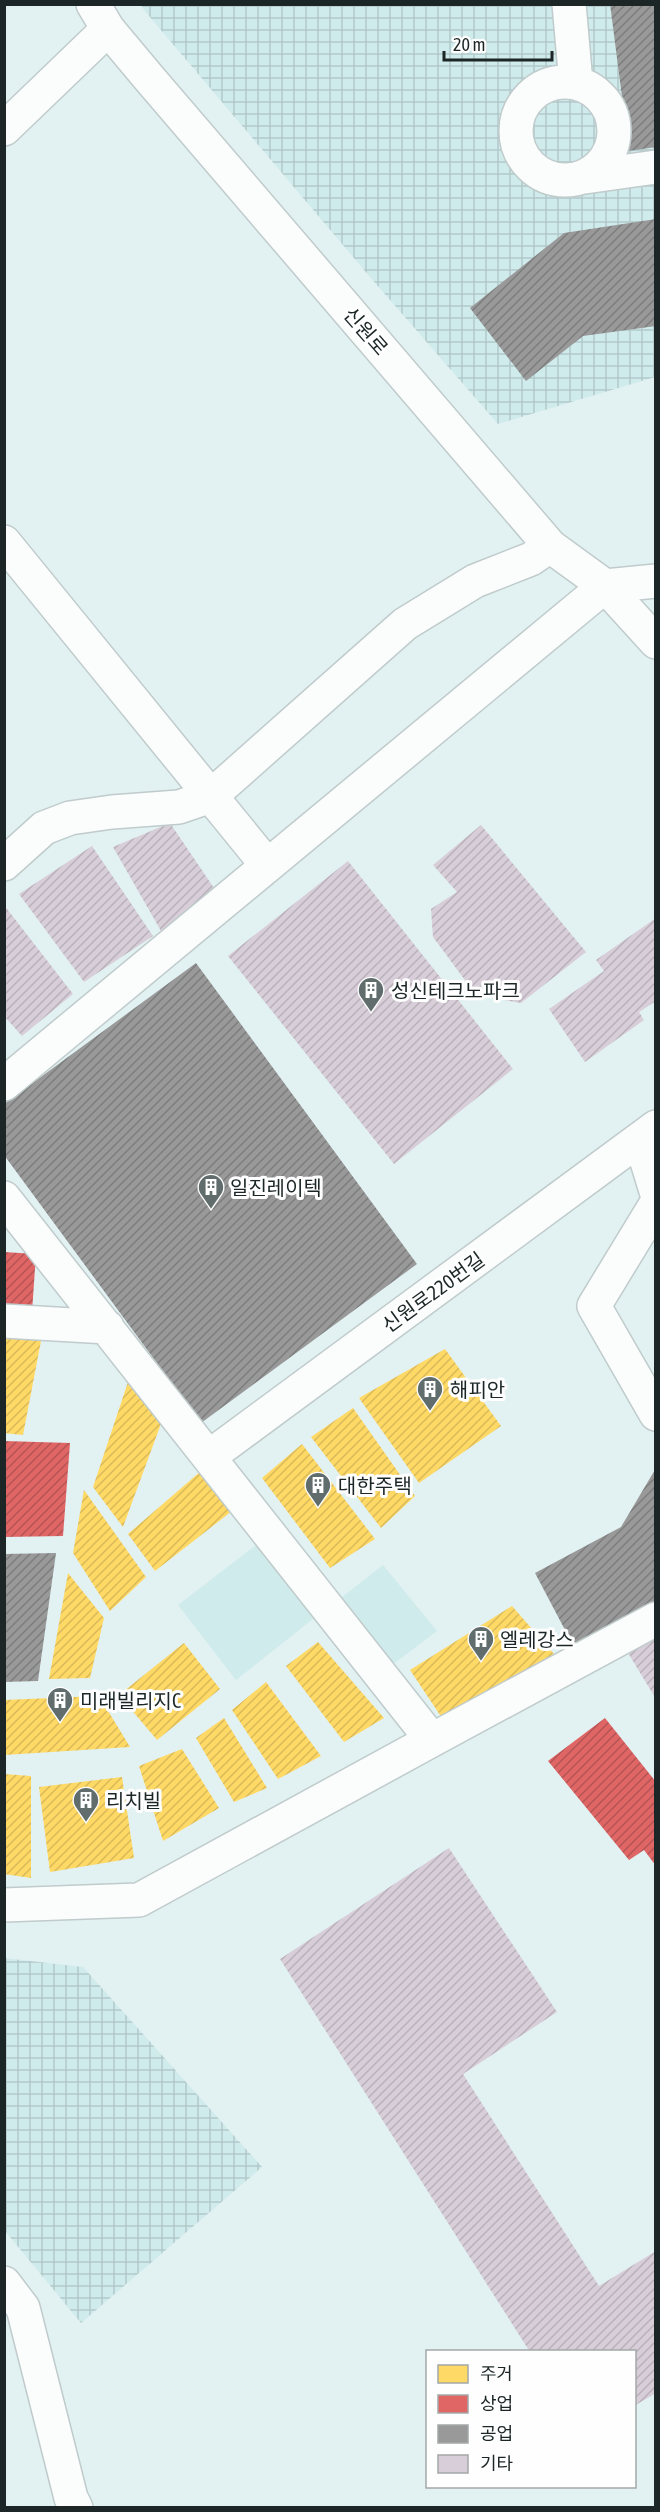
<svg xmlns="http://www.w3.org/2000/svg" width="660" height="2512" font-family="'Asap Condensed','Noto Sans KR',sans-serif">
	<style>
		.built { fill: #d0ebec }
		.industrial { fill: url(#industrial-grid) }
		.homes { fill: url(#homes-hatch) }
		.shops { fill: url(#shops-hatch) }
		.industry { fill: url(#industry-hatch) }
		.building { fill: url(#building-hatch) }
		.lines { fill: none; stroke-linecap: round; stroke-linejoin: round }
		.minor-casing { stroke: #c0cbcb; stroke-width: 36 }
		.minor { stroke: #fbfdfd; stroke-width: 33 }
		.labels { text-anchor: middle; dominant-baseline: central; stroke-width: 6; stroke-linejoin: round; paint-order: stroke }
		.street-label { font-size: 20px; fill: #1c2626; stroke: #fefefe }
		.poi-label { font-size: 20px; fill: #1c2626; stroke: #fefefe; text-anchor: start }
	</style>
	<defs>
		<pattern id="industrial-grid" width="8" height="8" patternUnits="userSpaceOnUse" patternTransform="scale(1.5)"><rect width="8" height="8" fill="#d0ebec"/><path d="M0 4h8M4 0v8" fill="none" stroke="#b2c9ca"/></pattern>
		<pattern id="homes-hatch" width="6" height="6" patternUnits="userSpaceOnUse" patternTransform="scale(1.5)"><rect width="6" height="6" fill="#ffd966"/><path d="M-1 1l2-2M0 6l6-6M5 7l2-2" fill="none" stroke="#daba58"/></pattern>
		<pattern id="shops-hatch" width="6" height="6" patternUnits="userSpaceOnUse" patternTransform="scale(1.5)"><rect width="6" height="6" fill="#e06666"/><path d="M-1 1l2-2M0 6l6-6M5 7l2-2" fill="none" stroke="#b55454"/></pattern>
		<pattern id="industry-hatch" width="6" height="6" patternUnits="userSpaceOnUse" patternTransform="scale(1.5)"><rect width="6" height="6" fill="#999"/><path d="M-1 1l2-2M0 6l6-6M5 7l2-2" fill="none" stroke="#7c7d7d"/></pattern>
		<pattern id="building-hatch" width="6" height="6" patternUnits="userSpaceOnUse" patternTransform="scale(1.5)"><rect width="6" height="6" fill="#d8ced9"/><path d="M-1 1l2-2M0 6l6-6M5 7l2-2" fill="none" stroke="#b9b1ba"/></pattern>
	</defs>
	<rect width="100%" height="100%" fill="#e2f1f2"/>
	<!-- built -->
	<path class="built" d="M260,1542L318,1615L236,1680L178,1605Z
		M383,1565L437,1631L380,1674L328,1608Z"/>
	<!-- industrial -->
	<path class="industrial" d="M141,5H655V377L498,424L370,277L144,10Z
		M4,1958L83,1967L262,2167L81,2323L5,2231Z"/>
	<!-- homes -->
	<path class="homes" d="M4,1338L41,1341L23,1435L4,1433Z
		M445,1349L501,1426L419,1483L359,1398Z
		M129,1379L162,1421L123,1527L93,1487Z
		M353,1408L415,1496L381,1528L311,1437Z
		M302,1444L375,1539L330,1568L262,1478Z
		M201,1471L232,1511L155,1571L128,1534Z
		M84,1490L146,1577L110,1611L73,1553Z
		M68,1573L104,1618L90,1678L49,1679Z
		M512,1606L554,1654L442,1718L410,1670Z
		M318,1642L384,1718L344,1742L286,1666Z
		M184,1643L220,1689L157,1740L119,1695Z
		M266,1682L321,1756L278,1779L232,1710Z
		M99,1696L130,1747L4,1755V1700Z
		M224,1718L267,1788L234,1802L196,1738Z
		M182,1749L219,1808L163,1841L139,1766Z
		M4,1774L31,1776V1878L4,1874Z
		M122,1777L134,1858L50,1872L39,1787Z"/>
	<!-- shops -->
	<path class="shops" d="M4,1252L36,1254L32,1312L4,1310Z
		M4,1441L70,1443L63,1536L4,1537Z
		M605,1718L656,1782V1866L644,1850L629,1860L548,1761Z"/>
	<!-- industry -->
	<path class="industry" d="M610,4H656V147L629,151Z
		M656,219V326L583,336L526,381L470,308L564,233Z
		M196,963L417,1264L201,1423L4,1155V1104Z
		M656,1468V1605L574,1647L535,1573L621,1527Z
		M56,1553L38,1681L4,1682V1554Z"/>
	<!-- building -->
	<path class="building" d="M170,823L216,891L161,931L113,847Z
		M481,825L586,952L521,1003L476,995L433,937L431,909L457,892L433,865Z
		M92,846L153,936L84,982L19,894Z
		M348,861L513,1069L394,1164L228,956Z
		M4,905L73,994L22,1036L4,1016Z
		M656,918V1001L639,1012L644,1020L585,1062L549,1009L604,971L596,960Z
		M656,1636V1699L628,1653Z
		M449,1848L557,2012L463,2074L599,2286L656,2251V2393L634,2406V2352H530L280,1959Z"/>
	<g class="lines">
		<!-- minor casing -->
		<g class="minor-casing">
			<path id="minor" d="M93,4L108,29L149,78L550,546L605,586L656,642
				M569,4L576,83
				M516 131a49 49 0 1 1 98 0a49 49 0 1 1-98 0Z
				M4,129L108,29
				M585,177L656,167
				M4,542L267,865
				M4,864L44,828L70,818L112,812L179,807L211,796L405,624L475,581L531,559L550,546
				M4,1084L605,586L656,581
				M640,1139L656,1191
				M4,1198L432,1740L139,1900L4,1905
				M656,1204L594,1306L656,1414
				M4,1321L107,1327
				M210,1456L656,1127
				M432,1740L656,1619
				M4,2283L23,2308L71,2498L76,2508"/>
		</g>
		<!-- minor -->
		<use href="#minor" class="minor"/>
	</g>
	<!-- icons -->
	<defs>
		<g id="building-pin" transform="scale(1.35)"><path d="M0 17L-7.5 6A9.5 9.5 0 1 1 7.5 6Z" fill="#616d6d" stroke="#fefefe"/><path d="M-4-6H4V6H1V3H-1V6H-4ZM-2.5-4.3h1.7v1.8h-1.7ZM.8-4.3h1.7v1.8H.8ZM-2.5-1h1.7V.8h-1.7ZM.8-1h1.7V.8H.8Z" fill="#fff"/></g>
	</defs>
	<g fill-rule="evenodd">
		<use href="#building-pin" x="371" y="990"/>
		<use href="#building-pin" x="211" y="1187"/>
		<use href="#building-pin" x="430" y="1389"/>
		<use href="#building-pin" x="318" y="1485"/>
		<use href="#building-pin" x="481" y="1639"/>
		<use href="#building-pin" x="60" y="1700"/>
		<use href="#building-pin" x="86" y="1800"/>
	</g>
	<g class="labels">
		<!-- street labels -->
		<g class="street-label">
			<text transform="translate(366 331) rotate(49)">신원로</text>
			<text transform="translate(433 1292) rotate(-36)">신원로220번길</text>
		</g>
		<!-- poi labels -->
		<g class="poi-label">
			<text x="391" y="990">성신테크노파크</text>
			<text x="230" y="1187">일진레이텍</text>
			<text x="450" y="1389">해피안</text>
			<text x="338" y="1485">대한주택</text>
			<text x="500" y="1639">엘레강스</text>
			<text x="80" y="1700">미래빌리지C</text>
			<text x="106" y="1800">리치빌</text>
		</g>
	</g>
	<!-- border -->
	<rect width="660" height="2512" fill="none" stroke="#1c2626" stroke-width="12"/>
	<!-- legend -->
	<rect x="426" y="2350" width="210" height="138" fill="#fefefe" stroke="#a4a8a8" stroke-width="1.5"/>
	<rect x="438" y="2365" width="30" height="18" fill="#ffd966" stroke="#a4a8a8" stroke-width="1.5"/>
	<text x="480" y="2380" font-size="18" fill="#1c2626">주거</text>
	<rect x="438" y="2395" width="30" height="18" fill="#e06666" stroke="#a4a8a8" stroke-width="1.5"/>
	<text x="480" y="2410" font-size="18" fill="#1c2626">상업</text>
	<rect x="438" y="2425" width="30" height="18" fill="#999999" stroke="#a4a8a8" stroke-width="1.5"/>
	<text x="480" y="2440" font-size="18" fill="#1c2626">공업</text>
	<rect x="438" y="2455" width="30" height="18" fill="#d8ced9" stroke="#a4a8a8" stroke-width="1.5"/>
	<text x="480" y="2470" font-size="18" fill="#1c2626">기타</text>
	<!-- scale -->
	<path d="M444 51v9h108v-9" fill="none" stroke="#1c2626" stroke-width="3"/>
	<text x="453" y="51" font-size="18" fill="#1c2626" stroke="#fefefe" stroke-width="4.5" paint-order="stroke">20 m</text>
</svg>
